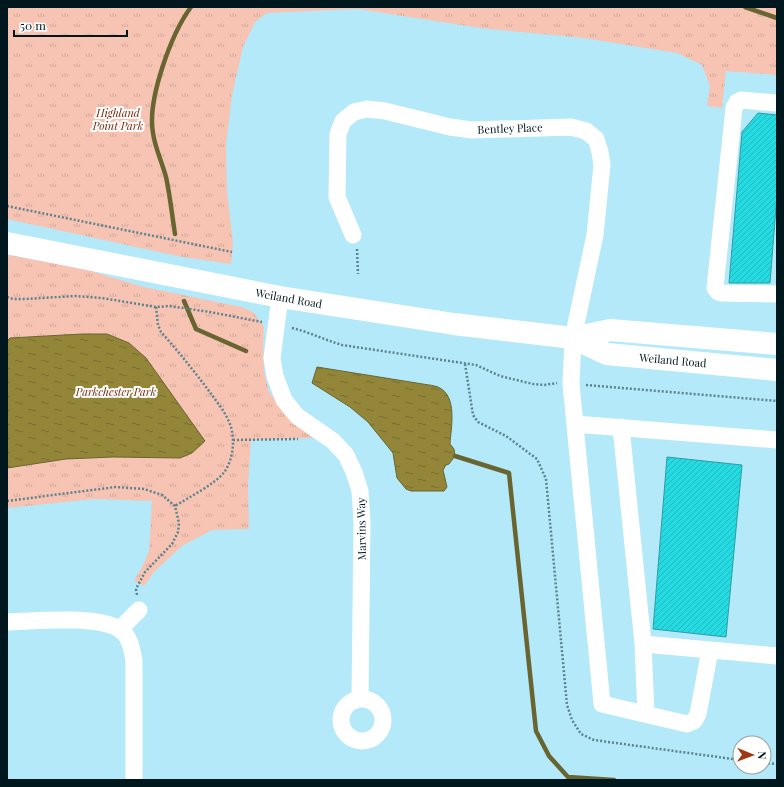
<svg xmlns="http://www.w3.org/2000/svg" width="784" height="787" font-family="'Playfair Display',serif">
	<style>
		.park { fill: url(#park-tufts) }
		.water { fill: url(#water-ripples); stroke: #686531 }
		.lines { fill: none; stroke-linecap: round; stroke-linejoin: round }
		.stream { stroke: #686531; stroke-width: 4.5 }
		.building { fill: url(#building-hatch); stroke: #2c9da2 }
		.path { stroke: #5c828d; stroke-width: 2.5; stroke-dasharray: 2 2; stroke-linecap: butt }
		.minor { stroke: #fff; stroke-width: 17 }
		.major { stroke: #fff; stroke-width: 22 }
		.labels { text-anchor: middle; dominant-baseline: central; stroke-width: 4; stroke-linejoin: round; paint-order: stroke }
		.park-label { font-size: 11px; font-style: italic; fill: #78290a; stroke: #fff }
		.street-label { font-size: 11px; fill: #00171e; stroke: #fff }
	</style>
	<defs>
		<pattern id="park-tufts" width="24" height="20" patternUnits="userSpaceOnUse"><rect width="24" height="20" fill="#f7c4b4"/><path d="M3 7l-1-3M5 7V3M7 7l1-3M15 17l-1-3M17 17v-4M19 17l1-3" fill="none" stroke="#d2a89a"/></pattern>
		<pattern id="water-ripples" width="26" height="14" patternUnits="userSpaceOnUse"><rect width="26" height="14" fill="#948639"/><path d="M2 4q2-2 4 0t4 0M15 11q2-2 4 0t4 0" fill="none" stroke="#766d2f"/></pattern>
		<pattern id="building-hatch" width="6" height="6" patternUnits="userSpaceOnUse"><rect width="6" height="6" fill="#25dae1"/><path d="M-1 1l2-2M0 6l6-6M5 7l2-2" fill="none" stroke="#1fbac1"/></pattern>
	</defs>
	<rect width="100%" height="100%" fill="#b4e9f9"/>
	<!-- park -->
	<path class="park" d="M7,7H777V75L726,71L722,108L707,106L710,86L702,65L677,53L584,38L480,28L358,9L267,13L255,22L243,47L232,95L226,145L227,191L233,244L231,264L182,257L7,219Z
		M7,255L74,266L144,287L242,307L253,312L264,327L263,349L264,371L269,392L291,420L313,438L251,440L248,486L249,529L212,530L182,546L154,572L144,586L134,581L143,565L149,551L152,501L94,499L7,508Z"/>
	<!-- water -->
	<path class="water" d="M82,334H107L129,343L146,358L205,441L192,453L180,458L113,457L66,459L7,468V341L10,338Z
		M317,367L429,385C431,385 435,386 438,387C458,396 451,427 450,444L454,449L455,456L449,464L446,465L443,470L447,487L444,491H411L406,489L397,478L393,453L368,422L350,407L312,383Z"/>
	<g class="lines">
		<!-- stream -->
		<path class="stream" d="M745,7L777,18
			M175,234C172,215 170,195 166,177C162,162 155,148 153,133C147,100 171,34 191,7
			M184,301L196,329L246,351
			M455,456L509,473L536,731L549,756L568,777L614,780"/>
	</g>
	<!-- building -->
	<path class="building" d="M758,113L777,115V195L770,283H729L742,132Z
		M667,457L742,465L726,637L653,629Z"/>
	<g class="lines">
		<!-- path -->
		<path class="path" d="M7,206L232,252
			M357,249L358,274
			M7,297L13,299H26L75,296L102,298L156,307L169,306L210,312L262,322
			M156,307L158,325L161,332C178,351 194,371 209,391C217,402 227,414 231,427C235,441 233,459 225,471C216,484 189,497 175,506
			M292,328C309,332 325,340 342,345L476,365L500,376L533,384L544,385L557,383
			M465,364L473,415L478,422L506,436L537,459L546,479L567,705L572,720L581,734L594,740L740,760
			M586,385L777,401
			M233,440L298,439
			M7,501L115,487L144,489L162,495L175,506L179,523L178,532L172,544L145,572L136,589L137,595
			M764,763L777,764"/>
		<!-- minor -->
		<path class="minor" d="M777,103L741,100L737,102L734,108L715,288L718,292L722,293L777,294
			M353,235L337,197L338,134L343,121L354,112L367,109L385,111L450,127L472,130L571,127L586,131L596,139L600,152L602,165L595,235L573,338L571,384L602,704L687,724L694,721L698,714L710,650
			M280,297L272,358L275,376L284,400L297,416L333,441L346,455L354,472L360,491L362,522L360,698
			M575,424L777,440
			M621,427L643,644L646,714
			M7,622C35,621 96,615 119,629C130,635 132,650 134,661V780
			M120,629L139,610
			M643,644L777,656
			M341 720a21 21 0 1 1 42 0a21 21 0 1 1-42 0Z"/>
		<!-- major -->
		<path class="major" d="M7,243L280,297L454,324L573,338L610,330L777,344
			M573,338L607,354L777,370"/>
	</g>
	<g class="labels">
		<!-- park labels -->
		<g class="park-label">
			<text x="118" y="112">Highland<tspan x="118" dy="13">Point Park</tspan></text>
			<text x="116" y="391">Parkchester Park</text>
		</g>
		<!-- street labels -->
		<g class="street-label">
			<text transform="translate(510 128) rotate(-2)">Bentley Place</text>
			<text transform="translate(289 298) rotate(10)">Weiland Road</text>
			<text transform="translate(673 360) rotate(5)">Weiland Road</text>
			<text transform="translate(361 529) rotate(-91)">Marvins Way</text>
		</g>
	</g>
	<!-- border -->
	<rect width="784" height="787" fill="none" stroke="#00171e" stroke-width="16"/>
	<!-- north arrow -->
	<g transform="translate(752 755) rotate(91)"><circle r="19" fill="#ffffff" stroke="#99a2a5"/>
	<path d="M0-3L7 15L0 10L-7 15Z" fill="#9f3911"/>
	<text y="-6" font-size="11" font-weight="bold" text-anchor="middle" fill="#00171e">N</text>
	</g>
	<!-- scale -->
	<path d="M14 30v6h113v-6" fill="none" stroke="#00171e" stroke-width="2"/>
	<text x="20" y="30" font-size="12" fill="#00171e" stroke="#ffffff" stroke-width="3" paint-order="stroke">50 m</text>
</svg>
